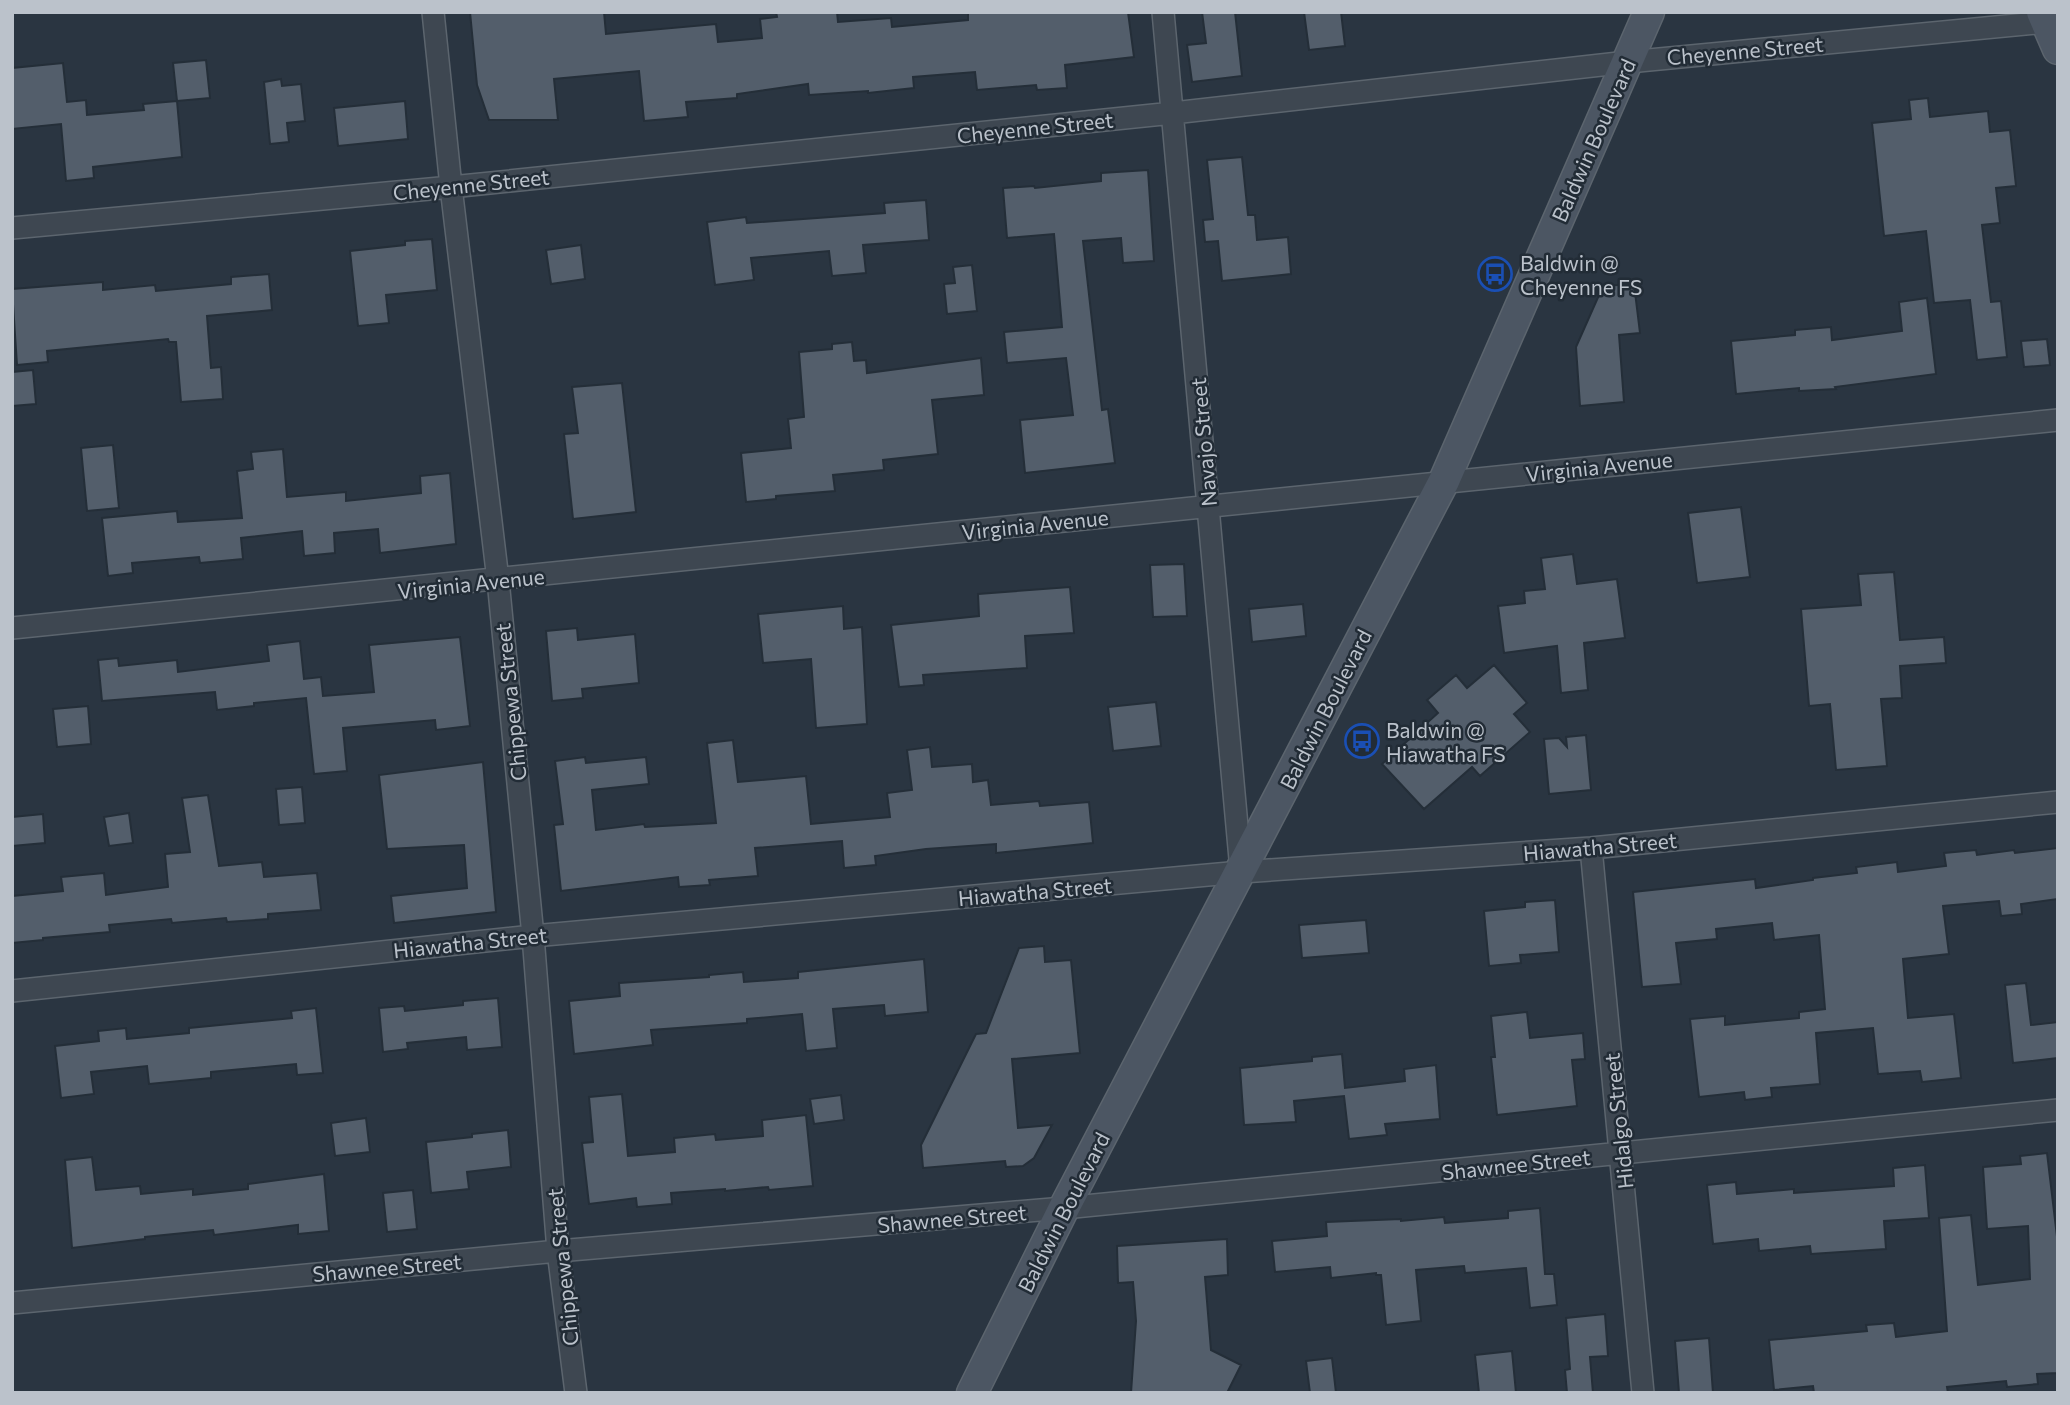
<svg xmlns="http://www.w3.org/2000/svg" width="2070" height="1405" font-family="Commissioner,sans-serif">
	<style>
		.building { fill: #535e6b; stroke: #242e38; stroke-width: 2 }
		.lines { fill: none; stroke-linecap: round; stroke-linejoin: round }
		.street-casing { stroke: #5c656e; stroke-width: 24 }
		.secondary-casing { stroke: #5c656e; stroke-width: 33 }
		.street { stroke: #3e4751; stroke-width: 21 }
		.secondary { stroke: #4c5663; stroke-width: 30 }
		.labels { text-anchor: middle; dominant-baseline: central; stroke-width: 5; stroke-linejoin: round; paint-order: stroke }
		.street-label { font-size: 21px; fill: #bbc2cb; stroke: #222c36 }
		.poi-label { font-size: 21px; fill: #bbc2cb; stroke: #222c36; text-anchor: start }
	</style>
	<rect width="100%" height="100%" fill="#2a3541"/>
	<!-- building -->
	<path class="building" d="M470,12H604L606,34L716,24L718,42L762,38L760,19L777,17L776,12H837L838,22L891,18L892,27L968,20V13L978,12H1128L1134,57L1065,65L1067,88L1037,90L1036,85L977,90L975,72L913,77L914,88L868,93V91L809,95L808,84L737,94V98L686,102L688,117L644,121L639,71L554,79L558,120H489L477,85Z
		M1202,12H1235L1242,76L1192,82L1187,45L1206,43Z
		M1304,12H1341L1345,46L1309,50Z
		M206,60L210,98L177,101L173,63Z
		M63,63L67,102L86,100L87,115L144,110L143,104L177,101L182,157L93,167L94,178L66,181L61,124L12,129V68Z
		M281,79L282,86L301,84L305,121L287,123L289,142L270,144L264,82Z
		M1928,98L1930,117L1988,111L1990,132L2010,130L2016,186L1996,188L2000,223L1982,225L1991,302L2001,301L2007,357L1977,360L1970,300L1934,303L1926,231L1884,236L1872,123L1911,119L1909,100Z
		M405,101L408,139L338,146L334,108Z
		M1242,157L1248,215H1255L1257,240L1288,237L1291,274L1222,281L1218,241L1205,242L1203,220L1213,219L1207,160Z
		M1148,170L1154,261L1123,263L1121,238L1083,241L1102,410L1108,409L1115,463L1025,473L1020,420L1073,415L1066,358L1007,363L1004,332L1062,327L1054,234L1007,238L1003,188L1034,186L1035,188L1101,181V173Z
		M926,200L929,240L863,245L866,273L832,276L829,251L751,258L754,280L715,285L707,222L746,217L747,223L885,213L884,203Z
		M432,239L437,290L386,295L389,323L358,326L350,251L405,245V241Z
		M581,245L585,279L551,284L546,250Z
		M972,265L977,311L947,314L944,284L955,283L953,267Z
		M269,274L272,310L207,316L211,368L221,367L223,399L181,402L176,342H169L168,339L47,351L48,362L17,365L12,289L103,282V290L155,285L156,291L231,284V277Z
		M1634,284L1640,333L1619,335L1624,402L1580,406L1576,347L1603,286Z
		M1927,298L1936,374L1835,387L1836,389L1799,391V388L1736,394L1731,341L1795,335V330L1831,327L1832,340L1902,331L1899,302Z
		M2047,339L2050,365L2024,367L2021,341Z
		M852,342L854,361L866,360L867,373L981,358L984,395L932,400L938,454L883,460L884,470L833,475L835,491L776,496V499L746,502L741,453L791,448L788,419L804,417L799,352L832,349V344Z
		M33,370L36,404L12,406V372Z
		M622,383L636,512L573,519L564,434L578,433L572,387Z
		M113,445L119,508L87,511L81,448Z
		M283,449L287,497L346,492V501L421,493L420,476L450,473L456,544L380,553L378,529L334,533L335,553L304,556L302,531L241,538L243,559L200,563L199,557L132,563L133,573L108,576L102,518L177,511L178,522L242,518L237,471L253,469L251,452Z
		M1741,507L1750,577L1697,583L1688,513Z
		M1573,554L1577,584L1617,579L1625,638L1584,643L1588,690L1561,693L1557,646L1504,653L1498,606L1525,603L1524,591L1545,589L1541,558Z
		M1184,564L1187,616L1153,617L1150,565Z
		M1894,572L1900,640L1944,637L1946,663L1900,666L1902,698L1881,699L1887,766L1836,770L1830,704L1809,706L1801,609L1861,605L1858,574Z
		M1070,587L1074,633L1025,636L1027,668L923,675L924,685L899,687L891,625L979,616L978,594Z
		M1303,604L1306,636L1252,642L1249,609Z
		M843,606L844,629L862,627L867,724L816,728L811,659L763,663L758,614Z
		M577,628L578,640L635,634L639,683L582,689L583,698L552,701L546,631Z
		M460,637L470,726L436,730L435,720L343,728L347,771L314,774L306,698L254,703V706L217,710L215,692L102,701L98,660L118,658L119,666L177,660L178,672L269,661L267,645L300,641L304,679L321,677L323,696L374,692L369,645Z
		M1494,665L1527,703L1514,714L1530,732L1480,776L1472,767L1424,809L1382,764L1438,713L1427,700L1456,675L1467,688Z
		M1156,702L1161,746L1113,751L1108,707Z
		M88,706L91,744L57,747L53,709Z
		M1586,735L1591,790L1549,794L1544,739L1559,738L1567,747L1566,737Z
		M733,740L738,782L806,776L811,824L890,817L887,793L912,790L907,750L930,747L932,767L972,764L973,782L988,780L991,805L1039,801L1040,806L1089,802L1093,843L996,853V844L926,849L875,856L876,865L844,868L842,841L755,848L758,876L709,880L710,885L679,887L678,877L561,891L554,825L563,824L555,761L585,757L586,763L646,757L649,784L592,790L596,830L644,824L645,827L716,823L707,743Z
		M483,762L496,912L394,923L391,896L467,888L464,845L387,849L379,775Z
		M302,787L305,823L279,825L276,789Z
		M208,795L219,866L262,862L264,877L317,873L321,910L268,914V919L227,922L226,918L172,923L171,919L109,925L110,932L43,938V940L12,943V896L63,891L61,877L104,873L106,895L168,887L165,854L190,852L182,798Z
		M129,813L133,843L109,846L104,817Z
		M43,814L45,843L12,846V817Z
		M2058,848V899L2021,904L2022,914L2001,916L1999,901L1943,906L1949,954L1903,959L1908,1018L1954,1014L1961,1078L1922,1082L1920,1071L1878,1074L1873,1028L1816,1033L1820,1084L1771,1088L1772,1097L1745,1100L1744,1092L1699,1097L1690,1019L1725,1016V1025L1799,1018V1012L1825,1009L1819,935L1774,940L1772,923L1716,929L1717,939L1676,943L1681,984L1642,987L1633,892L1755,879L1756,888L1813,880V878L1857,873L1856,867L1897,862L1898,872L1946,866L1944,853L1976,850L1977,855L2014,850L2015,853Z
		M1555,900L1559,952L1520,955L1521,963L1489,966L1484,911L1525,907V902Z
		M1366,920L1369,953L1302,958L1299,925Z
		M1044,946L1045,962L1071,960L1080,1053L1012,1059L1018,1128L1052,1125L1034,1158L1023,1166L1006,1167L1005,1161L923,1168L921,1145L976,1034L986,1033L1019,948Z
		M924,959L928,1012L885,1016L884,1005L833,1009L837,1048L806,1051L802,1014L747,1019V1023L651,1030L653,1045L574,1054L569,1001L620,996L619,983L709,977V975L743,972L744,982L798,978V972Z
		M2026,983L2031,1025L2058,1022V1058L2013,1063L2005,985Z
		M498,998L502,1047L467,1050L466,1037L407,1043L408,1049L383,1052L379,1008L404,1006L405,1011L463,1005V1001Z
		M316,1008L323,1073L297,1075L296,1064L211,1072V1078L149,1084L147,1066L91,1072L94,1094L61,1098L55,1046L99,1041L98,1031L126,1028L127,1039L189,1033V1028L292,1018L291,1011Z
		M1527,1012L1530,1038L1583,1033L1585,1059L1572,1060L1577,1106L1497,1115L1491,1057H1495L1491,1016Z
		M1342,1054L1345,1088L1405,1081L1404,1069L1436,1065L1440,1119L1385,1124L1387,1135L1349,1139L1344,1096L1294,1101L1296,1122L1244,1125L1240,1068L1312,1061V1057Z
		M622,1094L628,1156L675,1152L674,1138L715,1134L716,1140L763,1136L762,1120L806,1115L813,1186L769,1190L768,1187L725,1191V1189L671,1193L672,1204L637,1207L636,1198L589,1204L582,1143L593,1142L589,1097Z
		M841,1095L844,1120L814,1124L810,1099Z
		M366,1118L370,1152L335,1156L331,1123Z
		M508,1130L511,1167L467,1172L469,1189L431,1193L426,1142L472,1137V1134Z
		M2047,1153L2058,1245V1373L2037,1374L2038,1384L2007,1387L2006,1381L1947,1387L1948,1393H1814L1813,1386L1774,1390L1769,1340L1867,1331L1866,1325L1894,1323L1896,1337L1947,1331L1939,1218L1971,1215L1978,1285L2030,1279L2028,1226L1987,1229L1983,1167L2021,1164L2020,1156Z
		M92,1157L96,1190L140,1186L141,1194L193,1189V1195L248,1189V1184L324,1174L329,1231L298,1234V1225L214,1235L213,1230L145,1237V1239L72,1248L65,1160Z
		M1925,1165L1929,1218L1884,1221L1886,1249L1811,1254L1810,1246L1759,1251L1758,1239L1713,1244L1707,1185L1736,1182L1737,1194L1794,1189V1193L1894,1186L1893,1168Z
		M413,1190L417,1229L387,1232L383,1193Z
		M1540,1208L1545,1274H1554L1557,1305L1530,1308L1526,1268L1465,1273L1464,1266L1416,1270L1421,1321L1386,1325L1381,1275H1376V1273L1331,1278L1330,1267L1275,1272L1272,1241L1327,1236L1326,1222L1401,1219V1221L1444,1217L1445,1223L1508,1218V1211Z
		M1227,1239L1228,1275L1205,1277L1211,1350L1241,1365L1227,1393H1131L1136,1321L1133,1282L1118,1283L1117,1246Z
		M1605,1314L1608,1356L1590,1357L1593,1393H1567L1565,1370L1570,1369L1566,1318Z
		M1709,1338L1713,1393H1679L1675,1341Z
		M1512,1351L1516,1393H1479L1475,1355Z
		M1332,1358L1336,1393H1310L1306,1361Z"/>
	<g class="lines">
		<!-- street casing -->
		<g class="street-casing">
			<path id="street" d="M433,12L451,187L498,580L533,936L558,1251L576,1393
				M1163,12L1241,870
				M12,228L451,187L1173,113L1628,62L2058,21
				M12,628L2058,420
				M1591,848L1643,1393
				M12,991L533,936L1241,872L1591,848L2058,802
				M12,1303L558,1251L1064,1208L2058,1110"/>
		</g>
		<!-- secondary casing -->
		<g class="secondary-casing">
			<path id="secondary" d="M2042,12L2058,49
				M972,1393L1064,1208L1444,481L1649,12"/>
		</g>
		<!-- street -->
		<use href="#street" class="street"/>
		<!-- secondary -->
		<use href="#secondary" class="secondary"/>
	</g>
	<!-- icons -->
	<defs>
		<g id="bus-ring" transform="scale(1.75)"><circle r="9.5" fill="#222c36" stroke="#1a4fb4" stroke-width="1.5"/><path d="M-5-6H5V4H4V6H2V4H-2V6H-4V4H-5ZM-3.5-4V0h7V-4ZM-3.5 1.2v1.5H-2V1.2ZM2 1.2v1.5H3.5V1.2Z" fill="#1a4fb4"/></g>
	</defs>
	<g fill-rule="evenodd">
		<use href="#bus-ring" x="1495" y="274"/>
		<use href="#bus-ring" x="1362" y="741"/>
	</g>
	<g class="labels">
		<!-- street labels -->
		<g class="street-label">
			<text transform="translate(1745 50) rotate(-5)">Cheyenne Street</text>
			<text transform="translate(1035 127) rotate(-6)">Cheyenne Street</text>
			<text transform="translate(1593 140) rotate(-66)">Baldwin Boulevard</text>
			<text transform="translate(471 184) rotate(-6)">Cheyenne Street</text>
			<text transform="translate(1203 442) rotate(-95)">Navajo Street</text>
			<text transform="translate(1599 466) rotate(-6)">Virginia Avenue</text>
			<text transform="translate(1035 524) rotate(-6)">Virginia Avenue</text>
			<text transform="translate(471 583) rotate(-6)">Virginia Avenue</text>
			<text transform="translate(510 702) rotate(-96)">Chippewa Street</text>
			<text transform="translate(1325 709) rotate(-63)">Baldwin Boulevard</text>
			<text transform="translate(1600 846) rotate(-5)">Hiawatha Street</text>
			<text transform="translate(1035 891) rotate(-5)">Hiawatha Street</text>
			<text transform="translate(470 942) rotate(-6)">Hiawatha Street</text>
			<text transform="translate(1618 1121) rotate(-96)">Hidalgo Street</text>
			<text transform="translate(1516 1164) rotate(-6)">Shawnee Street</text>
			<text transform="translate(1063 1212) rotate(-63)">Baldwin Boulevard</text>
			<text transform="translate(952 1218) rotate(-5)">Shawnee Street</text>
			<text transform="translate(387 1267) rotate(-5)">Shawnee Street</text>
			<text transform="translate(562 1267) rotate(-96)">Chippewa Street</text>
		</g>
		<!-- poi labels -->
		<g class="poi-label">
			<text x="1520" y="262">Baldwin @<tspan x="1520" dy="24">Cheyenne FS</tspan></text>
			<text x="1386" y="729">Baldwin @<tspan x="1386" dy="24">Hiawatha FS</tspan></text>
		</g>
	</g>
	<!-- border -->
	<rect width="2070" height="1405" fill="none" stroke="#bbc2cb" stroke-width="28"/>
</svg>
